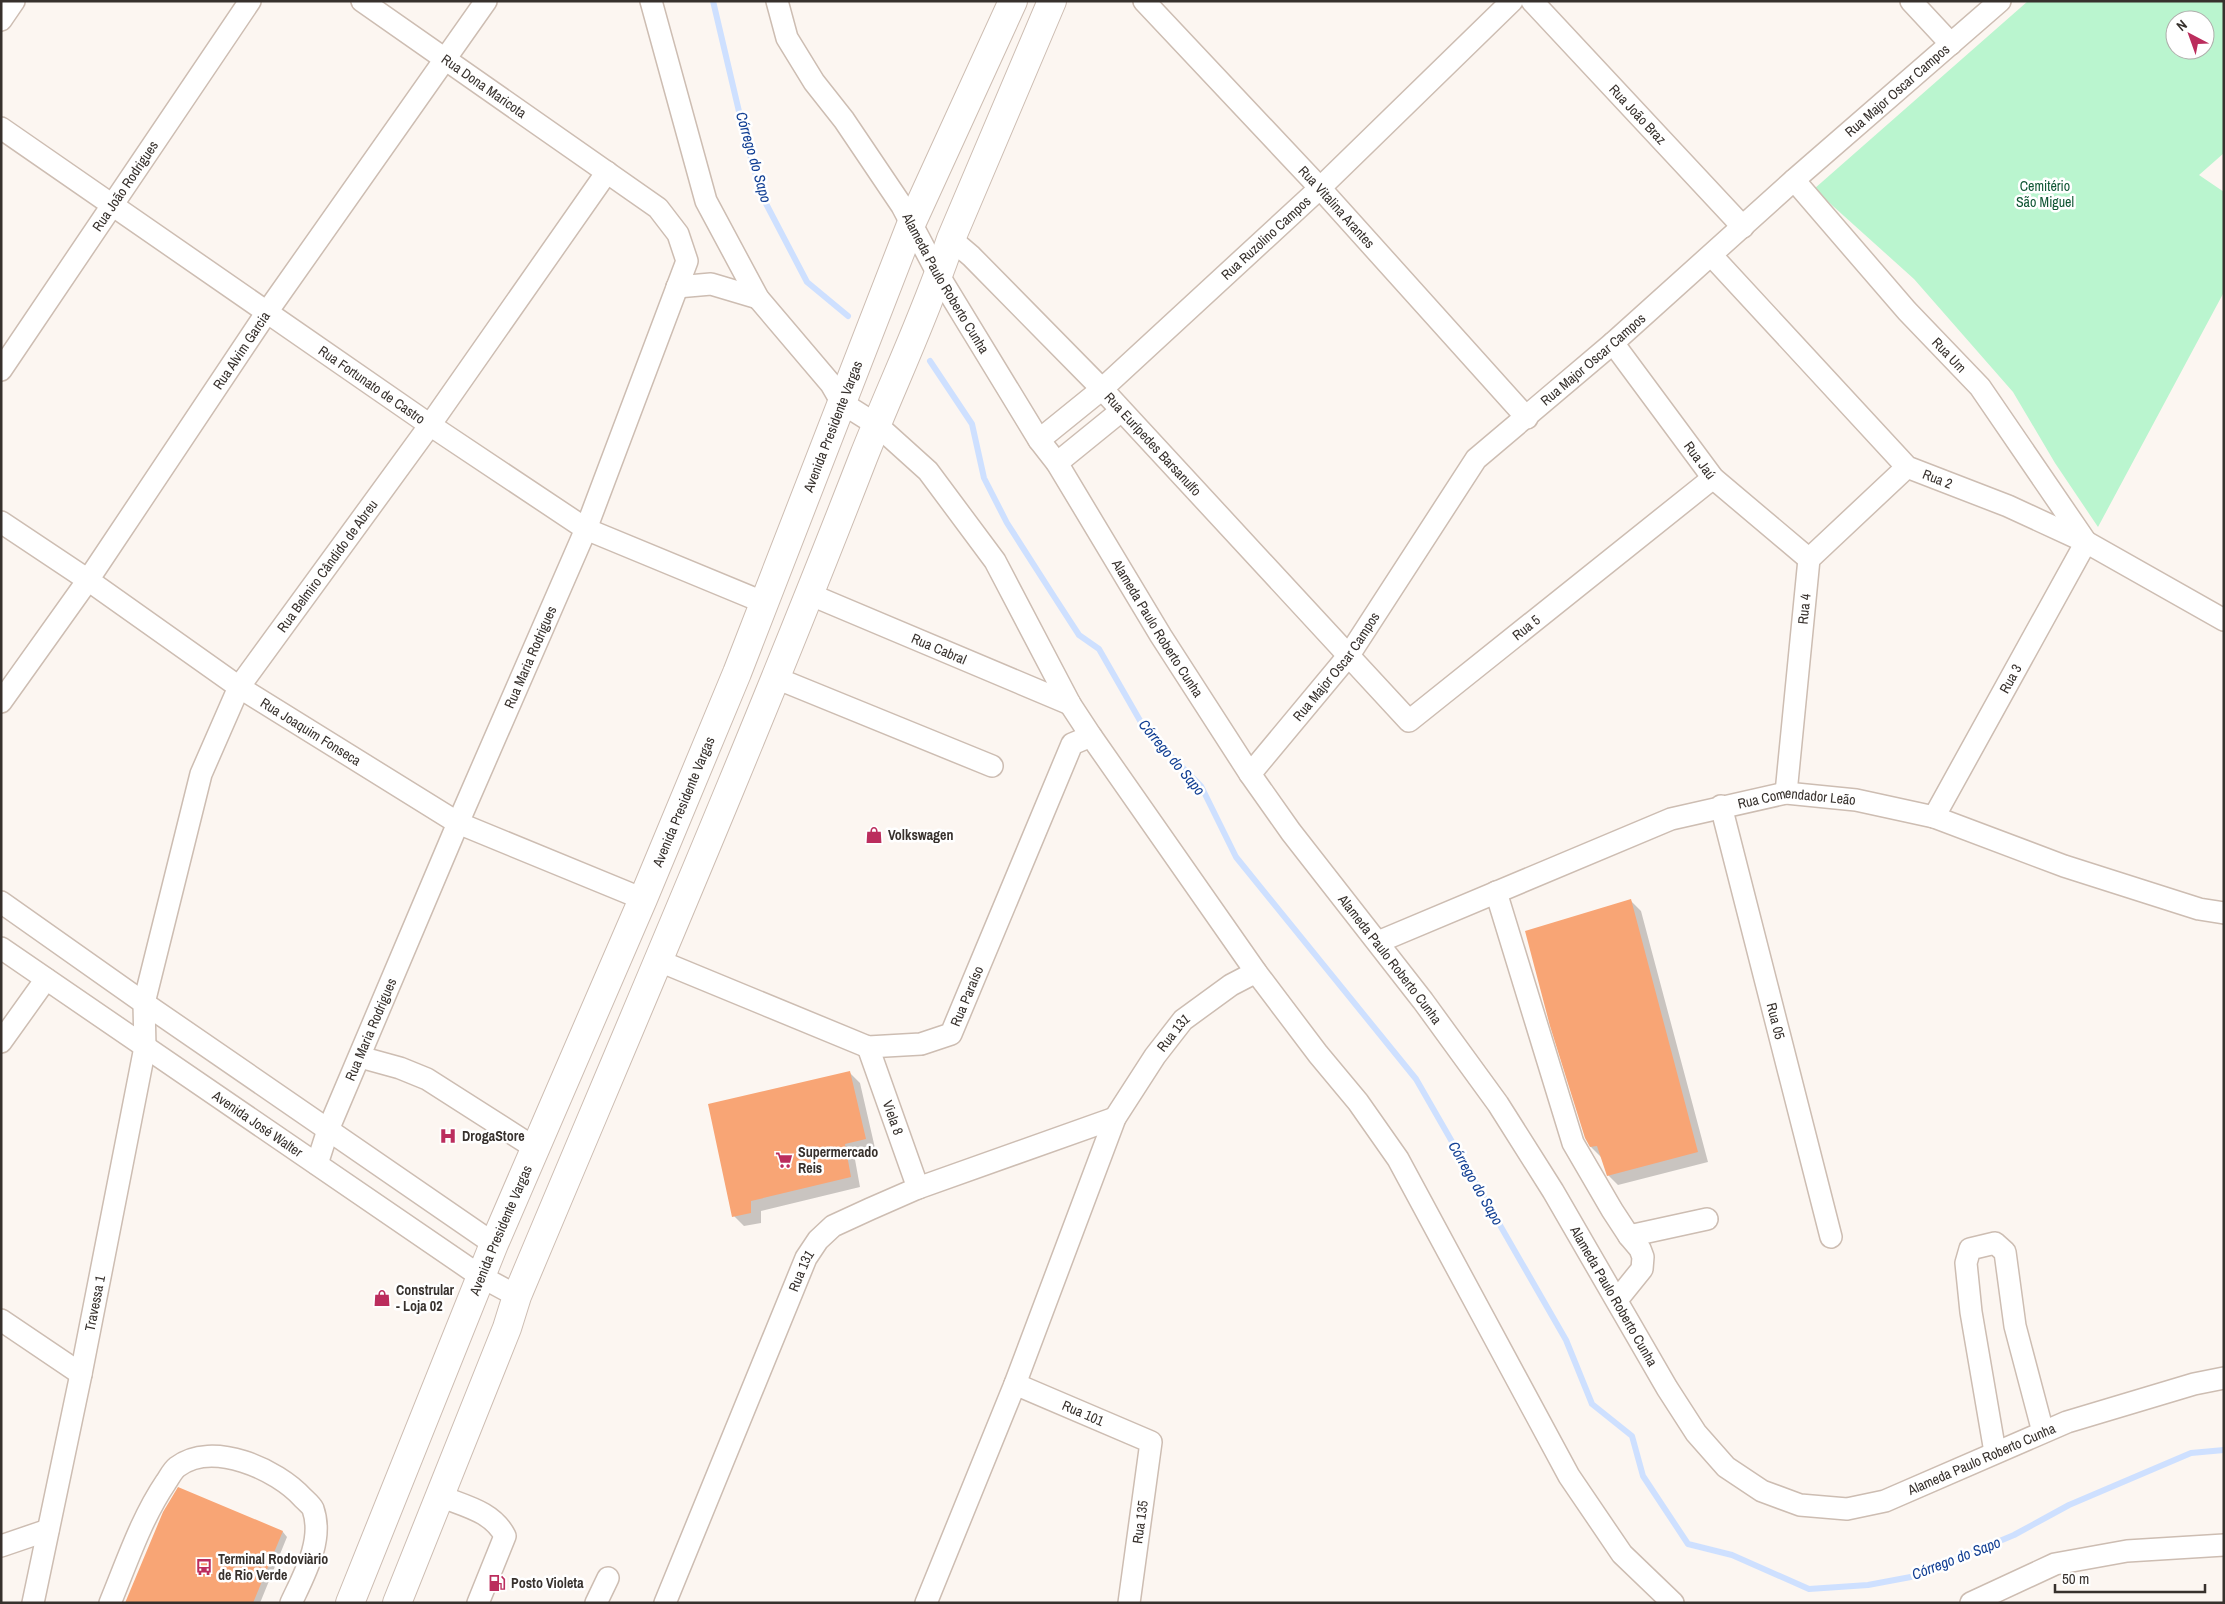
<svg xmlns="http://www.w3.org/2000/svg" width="2225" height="1604" font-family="'Archivo Narrow',sans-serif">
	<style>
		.green { fill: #baf5cf; fill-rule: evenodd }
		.shadow { fill: #0003 }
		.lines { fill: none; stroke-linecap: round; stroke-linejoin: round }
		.stream { stroke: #cee0ff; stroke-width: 6 }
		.building { fill: #f8a575 }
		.minor-casing { stroke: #cdbdb2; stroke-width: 24 }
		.major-casing { stroke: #cdbdb2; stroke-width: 30 }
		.minor { stroke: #fff; stroke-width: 21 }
		.major { stroke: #fff; stroke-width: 28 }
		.labels { text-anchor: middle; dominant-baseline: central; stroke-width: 5; stroke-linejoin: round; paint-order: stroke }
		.street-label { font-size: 14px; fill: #37312d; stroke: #fff }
		.park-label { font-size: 14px; fill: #0f5533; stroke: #fff }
		.poi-label { font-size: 14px; font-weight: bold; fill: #37312d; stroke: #fff; text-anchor: start }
		.water-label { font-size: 15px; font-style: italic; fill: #134094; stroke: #fff }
	</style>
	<rect width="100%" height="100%" fill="#fcf6f1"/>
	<!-- green -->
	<path class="green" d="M2028,1H2224V153L2199,175L2224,192V292L2098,527L2055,463L2013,392L1914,279L1814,189ZM2175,20H2205V50H2175Z"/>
	<!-- shadow -->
	<path class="shadow" d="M1631,901L1641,911L1708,1162L1618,1185L1608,1175L1602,1158L1591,1147Z
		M850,1073L860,1083L875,1148L854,1154L860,1187L761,1211V1223L744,1226L734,1216Z
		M178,1489L283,1532L287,1537L260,1603H126Z"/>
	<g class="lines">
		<!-- stream -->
		<path class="stream" d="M713,1L745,137L762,196L807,282L848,316
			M930,361L972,424L984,478L1007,523L1055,598L1079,635L1099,649L1146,731L1201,786L1236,857L1416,1079L1566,1340L1592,1404L1632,1436L1643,1476L1688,1544L1732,1555L1809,1589L1868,1585L1916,1576L2014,1535L2069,1505L2191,1453L2224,1450"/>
	</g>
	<!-- building -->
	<path class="building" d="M1631,899L1698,1152L1607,1176L1597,1146L1590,1147L1585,1138L1550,1026L1525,931Z
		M850,1071L866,1139L845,1144L851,1177L751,1201V1213L732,1217L708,1104Z
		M178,1487L283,1531L253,1603H125L163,1512Z"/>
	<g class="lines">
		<!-- minor casing -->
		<g class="minor-casing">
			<g id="minor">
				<path d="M651,1L706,201L758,298L831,384L842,403L877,425L928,471L995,561L1070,704L1091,736L1256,972L1318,1054L1358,1102L1398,1159L1569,1476L1622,1554L1673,1603"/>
				<path id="s1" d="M777,1L787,38L814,82L844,120L902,206L939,276L1039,440L1057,463L1161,636L1250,774L1291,832L1423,1001L1498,1104L1553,1191L1667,1388L1696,1433L1726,1467L1762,1491L1800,1505L1847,1509L1885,1501L2067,1422L2194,1384L2224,1378"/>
				<path id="s2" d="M1144,1L1320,188L1527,418"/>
				<path id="s3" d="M1532,1L1743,227"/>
				<path d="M1911,1L1951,44"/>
				<path d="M1,20L14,1"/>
				<path id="s4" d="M1,128L430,425L586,529L765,603"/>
				<path id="s5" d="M1794,180L1907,311L1980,387L2086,542"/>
				<path id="s6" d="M951,239L971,256L1102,389L1409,721L1713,478"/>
				<path id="s7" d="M1712,256L1907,467L2008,506L2086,542L2224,620"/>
				<path d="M677,287L711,284L758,298"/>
				<path id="s8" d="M1613,343L1713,478L1809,559"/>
				<path id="s9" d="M1,370L250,1"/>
				<path id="s10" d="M1039,440L1102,389L1320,188L1512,1"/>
				<path d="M1057,463L1121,411"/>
				<path id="s11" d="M1,522L88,580L239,687L458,823L643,899"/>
				<path id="s12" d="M809,594L1070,704"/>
				<path d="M776,678L992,766"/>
				<path id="s13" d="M1,702L88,580L267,312L486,1"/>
				<path id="s14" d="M1250,774L1349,655L1476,459L1613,343L1794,180L2000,1"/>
				<path id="s15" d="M1786,793L1809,559L1907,467"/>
				<path id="s16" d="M1721,806L1831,1237"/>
				<path id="s17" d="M1934,817L2086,542"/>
				<path d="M1496,892L1573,1143L1612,1210L1629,1236L1640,1249L1643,1257L1642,1269L1617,1300"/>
				<path d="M1,902L144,1003L494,1244"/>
				<path id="s18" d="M1378,942L1671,819L1786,793L1856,800L1934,817L2064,866L2199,909L2224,913"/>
				<path id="s19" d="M1,948L480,1276L517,1296"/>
				<path id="s20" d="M657,960L868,1047L921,1044L951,1034L1072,744L1091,736"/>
				<path d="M1,1042L46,979"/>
				<path id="s21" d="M868,1047L918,1188"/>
				<path d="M360,1057L400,1068L427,1079L535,1148"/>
				<path id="s22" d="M317,1164L328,1130L458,823L586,529L687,261L678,234L658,208L362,1"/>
				<path d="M1629,1236L1707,1219"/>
				<path d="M1,1320L81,1374"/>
				<path id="s23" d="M1015,1384L1151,1442L1129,1603"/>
				<path d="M1995,1452L1971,1312L1966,1263L1970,1249L1995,1243L2005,1252L2015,1326L2043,1432"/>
				<path d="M440,1496C464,1506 492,1511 505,1536L478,1603"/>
				<path d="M1,1546L48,1530"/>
				<path id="s24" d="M33,1603L81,1374L145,1047L144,1003L201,774L239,687L430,425L607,172"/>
				<path d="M110,1603C127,1562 141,1519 166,1482C169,1478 172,1471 177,1467C212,1440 277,1469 303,1498C306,1501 311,1505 313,1509C324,1540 304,1575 291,1603"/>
				<path d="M596,1603L608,1578"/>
				<path id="s25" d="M665,1603L806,1258L818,1240L833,1226L870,1209L918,1188L1115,1118"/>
				<path id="s26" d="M926,1603L1015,1384L1115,1118L1155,1056L1183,1020L1231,985L1256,972"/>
				<path d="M1971,1603L2055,1564L2127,1551L2224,1545"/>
			</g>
		</g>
		<!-- major casing -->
		<g class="major-casing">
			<g id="major">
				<path id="s27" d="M350,1603L494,1244L643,899L737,673L912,222L1013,1"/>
				<path d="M397,1603L507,1328L517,1296C634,1017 754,739 863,458C892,385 926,314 951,239L1052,1"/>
			</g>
		</g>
		<!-- minor -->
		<use href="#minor" class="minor"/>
		<!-- major -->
		<use href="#major" class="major"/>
	</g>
	<!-- icons -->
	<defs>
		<g id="shop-bare" transform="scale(1.35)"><path d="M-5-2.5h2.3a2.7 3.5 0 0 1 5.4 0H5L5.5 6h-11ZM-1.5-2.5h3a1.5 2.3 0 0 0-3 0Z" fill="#bb2d5d" stroke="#fff" stroke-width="2.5" paint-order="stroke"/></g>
		<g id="hospital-bare" transform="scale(1.35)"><path d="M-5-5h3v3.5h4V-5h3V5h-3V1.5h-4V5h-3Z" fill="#bb2d5d" stroke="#fff" stroke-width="2.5" paint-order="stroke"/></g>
		<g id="supermarket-bare" transform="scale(1.35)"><path d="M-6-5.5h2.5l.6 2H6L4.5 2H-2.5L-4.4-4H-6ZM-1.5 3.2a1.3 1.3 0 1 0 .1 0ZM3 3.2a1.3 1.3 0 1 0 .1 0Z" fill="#bb2d5d" stroke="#fff" stroke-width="2.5" paint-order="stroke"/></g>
		<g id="bus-bare" transform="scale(1.35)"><path d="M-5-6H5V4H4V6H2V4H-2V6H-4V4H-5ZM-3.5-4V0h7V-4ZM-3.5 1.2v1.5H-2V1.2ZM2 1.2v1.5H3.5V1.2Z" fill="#bb2d5d" stroke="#fff" stroke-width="2.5" paint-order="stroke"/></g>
		<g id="fuel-bare" transform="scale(1.35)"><path d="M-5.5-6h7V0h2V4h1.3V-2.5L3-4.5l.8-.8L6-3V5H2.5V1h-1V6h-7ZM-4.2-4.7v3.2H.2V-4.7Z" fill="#bb2d5d" stroke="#fff" stroke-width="2.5" paint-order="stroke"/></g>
	</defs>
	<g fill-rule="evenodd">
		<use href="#shop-bare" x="874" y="835"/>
		<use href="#hospital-bare" x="448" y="1136"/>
		<use href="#supermarket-bare" x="784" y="1160"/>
		<use href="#shop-bare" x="382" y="1298"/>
		<use href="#bus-bare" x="204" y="1567"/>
		<use href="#fuel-bare" x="497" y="1583"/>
	</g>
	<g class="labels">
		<!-- street labels -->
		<g class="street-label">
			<text transform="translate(484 86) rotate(35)">Rua Dona Maricota</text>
			<text stroke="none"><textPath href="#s14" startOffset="948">Rua Major Oscar Campos</textPath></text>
			<text stroke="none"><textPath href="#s3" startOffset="155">Rua João Braz</textPath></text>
			<text stroke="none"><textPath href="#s9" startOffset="222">Rua João Rodrigues</textPath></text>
			<text stroke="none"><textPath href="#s2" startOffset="282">Rua Vitalina Arantes</textPath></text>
			<text stroke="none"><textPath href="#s10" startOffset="304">Rua Ruzolino Campos</textPath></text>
			<text stroke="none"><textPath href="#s1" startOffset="331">Alameda Paulo Roberto Cunha</textPath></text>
			<text stroke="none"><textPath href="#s13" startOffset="426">Rua Alvim Garcia</textPath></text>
			<text stroke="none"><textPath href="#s5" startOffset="234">Rua Um</textPath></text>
			<text stroke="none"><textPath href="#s14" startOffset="542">Rua Major Oscar Campos</textPath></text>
			<text stroke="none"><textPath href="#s4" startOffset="451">Rua Fortunato de Castro</textPath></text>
			<text stroke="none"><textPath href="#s27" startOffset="1272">Avenida Presidente Vargas</textPath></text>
			<text stroke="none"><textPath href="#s6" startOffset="288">Rua Eurípedes Barsanulfo</textPath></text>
			<text stroke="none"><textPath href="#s8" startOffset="146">Rua Jaú</textPath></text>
			<text stroke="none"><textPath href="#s7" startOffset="320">Rua 2</textPath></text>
			<text stroke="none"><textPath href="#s24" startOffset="1092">Rua Belmiro Cândido de Abreu</textPath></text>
			<text stroke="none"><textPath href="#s15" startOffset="185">Rua 4</textPath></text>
			<text stroke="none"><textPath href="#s6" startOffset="815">Rua 5</textPath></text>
			<text stroke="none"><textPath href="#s1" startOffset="736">Alameda Paulo Roberto Cunha</textPath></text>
			<text stroke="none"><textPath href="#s12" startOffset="141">Rua Cabral</textPath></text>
			<text stroke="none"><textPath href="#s22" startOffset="550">Rua Maria Rodrigues</textPath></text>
			<text stroke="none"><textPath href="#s14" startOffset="138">Rua Major Oscar Campos</textPath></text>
			<text stroke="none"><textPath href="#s17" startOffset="158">Rua 3</textPath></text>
			<text stroke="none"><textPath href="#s11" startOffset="374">Rua Joaquim Fonseca</textPath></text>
			<text stroke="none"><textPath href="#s27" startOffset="868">Avenida Presidente Vargas</textPath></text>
			<text stroke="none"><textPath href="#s18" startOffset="446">Rua Comendador Leão</textPath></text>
			<text stroke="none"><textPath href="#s1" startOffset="1141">Alameda Paulo Roberto Cunha</textPath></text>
			<text stroke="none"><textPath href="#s20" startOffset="354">Rua Paraíso</textPath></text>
			<text stroke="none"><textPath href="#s16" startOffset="222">Rua 05</textPath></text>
			<text stroke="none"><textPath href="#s22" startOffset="145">Rua Maria Rodrigues</textPath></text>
			<text stroke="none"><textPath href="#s26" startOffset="624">Rua 131</textPath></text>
			<text stroke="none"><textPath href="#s21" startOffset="75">Viela 8</textPath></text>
			<text stroke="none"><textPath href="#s19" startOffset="311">Avenida José Walter</textPath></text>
			<text stroke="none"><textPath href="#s27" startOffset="402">Avenida Presidente Vargas</textPath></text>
			<text stroke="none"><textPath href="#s25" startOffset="359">Rua 131</textPath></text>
			<text stroke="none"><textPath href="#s1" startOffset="1546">Alameda Paulo Roberto Cunha</textPath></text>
			<text stroke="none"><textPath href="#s24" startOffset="306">Travessa 1</textPath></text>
			<text stroke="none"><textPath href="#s23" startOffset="74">Rua 101</textPath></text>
			<text stroke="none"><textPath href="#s1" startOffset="2026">Alameda Paulo Roberto Cunha</textPath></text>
			<text transform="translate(1140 1522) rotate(-82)">Rua 135</text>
		</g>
		<!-- park labels -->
		<g class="park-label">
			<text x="2045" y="186">Cemitério<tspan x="2045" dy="16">São Miguel</tspan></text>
		</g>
		<!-- poi labels -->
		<g class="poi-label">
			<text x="888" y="835">Volkswagen</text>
			<text x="462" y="1136">DrogaStore</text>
			<text x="798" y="1152">Supermercado<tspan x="798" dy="16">Reis</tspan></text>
			<text x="396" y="1290">Constrular<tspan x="396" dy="16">- Loja 02</tspan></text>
			<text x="218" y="1559">Terminal Rodoviàrio<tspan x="218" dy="16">de Rio Verde</tspan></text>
			<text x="511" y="1583">Posto Violeta</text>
		</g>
		<!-- water labels -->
		<g class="water-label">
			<text transform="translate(754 157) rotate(74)">Córrego do Sapo</text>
			<text transform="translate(1172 757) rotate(50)">Córrego do Sapo</text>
			<text transform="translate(1476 1183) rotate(60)">Córrego do Sapo</text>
			<text transform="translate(1956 1558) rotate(-21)">Córrego do Sapo</text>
		</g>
	</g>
	<!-- border -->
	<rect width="2225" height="1604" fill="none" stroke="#37312d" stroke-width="5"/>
	<!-- north arrow -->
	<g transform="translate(2190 35) rotate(319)"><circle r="24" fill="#ffffff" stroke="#afadab"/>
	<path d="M0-4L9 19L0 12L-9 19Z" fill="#bb2d5d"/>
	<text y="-8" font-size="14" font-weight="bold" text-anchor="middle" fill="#37312d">N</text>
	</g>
	<!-- scale -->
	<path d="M2055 1584v8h150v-8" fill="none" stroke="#37312d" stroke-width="2.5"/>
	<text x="2062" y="1584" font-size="15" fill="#37312d" stroke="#ffffff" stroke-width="4" paint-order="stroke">50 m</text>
</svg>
